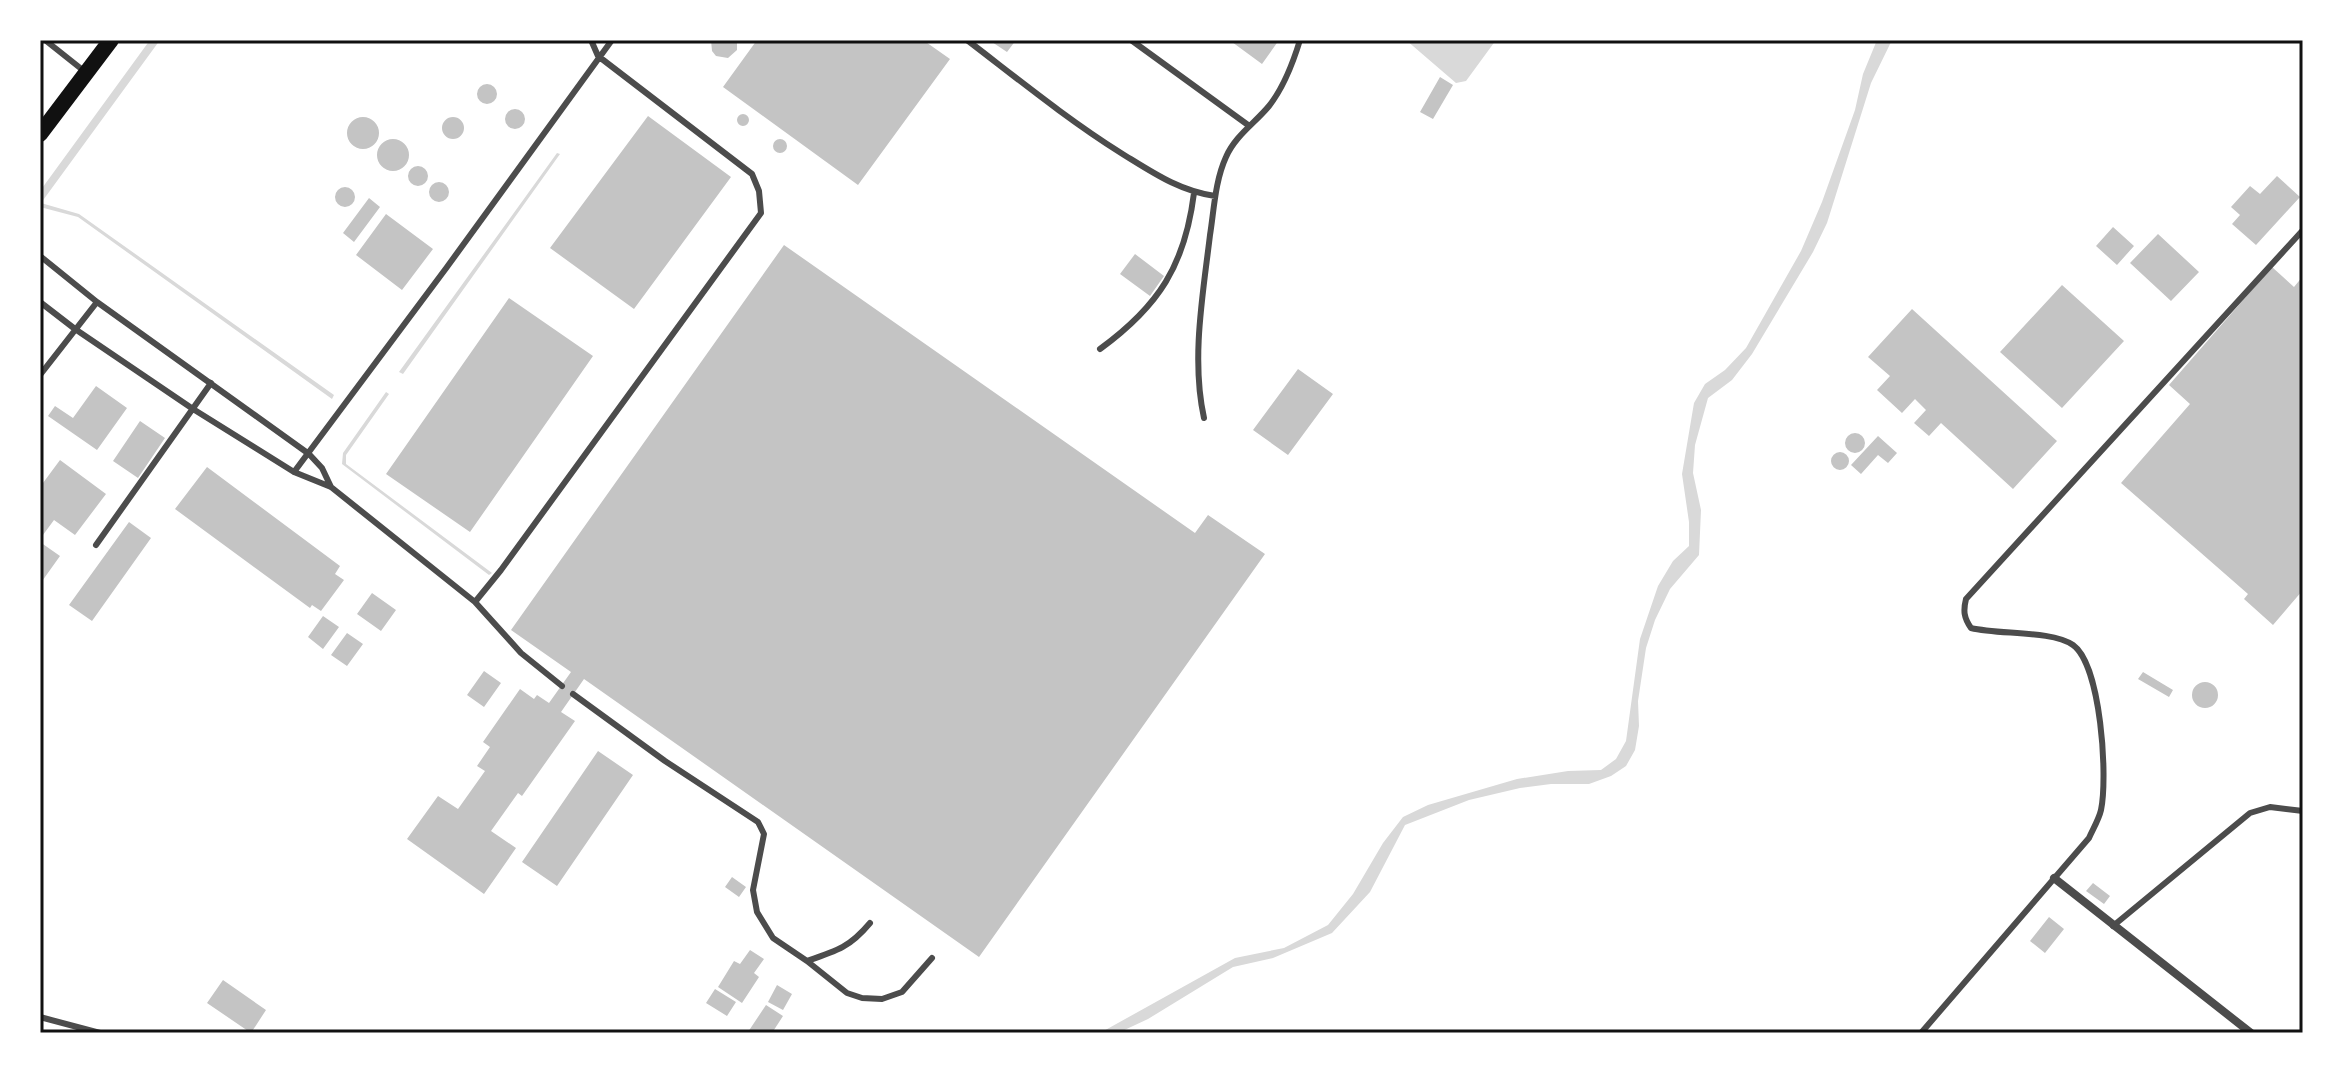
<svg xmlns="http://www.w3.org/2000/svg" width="2343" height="1073" font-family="Bitter,serif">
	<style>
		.water { fill: #d9d9d9 }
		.building { fill: #c4c4c4 }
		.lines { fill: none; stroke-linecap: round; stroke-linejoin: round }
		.service { stroke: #4c4c4c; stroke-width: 6 }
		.minor { stroke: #4c4c4c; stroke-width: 8 }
		.secondary { stroke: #111; stroke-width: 16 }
		.neatline { fill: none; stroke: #111; stroke-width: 3 }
	</style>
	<rect width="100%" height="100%" fill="#fff"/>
	<!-- water -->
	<path class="water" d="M150,40H160L41,203L79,214L334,395L332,399L78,217L40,207V191Z
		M1406,40H1496L1466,81L1456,83Z
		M1877,40H1892L1871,83L1827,223L1813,252L1752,354L1732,380L1708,398L1695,445L1693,473L1701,510L1699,555L1670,589L1655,620L1646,648L1638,701L1639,726L1635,750L1626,766L1611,776L1589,784H1551L1520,788L1469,800L1405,825L1370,892L1332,933L1273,958L1233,967L1148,1019L1118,1033H1100L1235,958L1284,948L1328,925L1353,894L1383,843L1403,817L1428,805L1517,779L1568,771L1601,770L1616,759L1626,741L1640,639L1658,586L1673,561L1689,546V522L1682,474L1694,403L1705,384L1725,370L1746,348L1801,251L1822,202L1855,110L1863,74Z
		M557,153L560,154L403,374L399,372Z
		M386,392L389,394L346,455V464L492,573L489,575L342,464L343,453Z"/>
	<!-- building -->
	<path class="building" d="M711,40H737V50L728,58L716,56L712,51Z
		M757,40H923L950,59L858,185L723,87Z
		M989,40H1016L1007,52Z
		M1234,40H1279L1262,64L1232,42Z
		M1440,77L1453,85L1433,119L1420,112Z
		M477 94a10 10 0 1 1 20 0a10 10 0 1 1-20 0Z
		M505 119a10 10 0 1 1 20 0a10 10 0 1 1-20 0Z
		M737 120a6 6 0 1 1 12 0a6 6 0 1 1-12 0Z
		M648,116L731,177L634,309L550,248Z
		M442 128a11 11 0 1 1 22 0a11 11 0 1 1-22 0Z
		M347 133a16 16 0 1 1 32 0a16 16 0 1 1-32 0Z
		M377 155a16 16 0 1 1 32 0a16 16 0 1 1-32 0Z
		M773 146a7 7 0 1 1 14 0a7 7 0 1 1-14 0Z
		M408 176a10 10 0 1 1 20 0a10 10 0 1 1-20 0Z
		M2277,176L2300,197L2256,245L2232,224L2240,215L2231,207L2250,186L2260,194Z
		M429 192a10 10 0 1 1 20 0a10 10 0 1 1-20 0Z
		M335 197a10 10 0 1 1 20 0a10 10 0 1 1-20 0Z
		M369,198L380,207L354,242L343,233Z
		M386,214L433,249L402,290L356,255Z
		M2113,227L2134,246L2117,265L2096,246Z
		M2158,234L2199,272L2171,301L2130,263Z
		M784,245L1195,533L1208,515L1265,554L979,957L584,679L561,712L575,721L522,796L518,793L491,831L516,848L484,894L407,839L438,796L458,809L485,771L477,766L490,747L483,742L520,689L534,699L537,695L549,703L571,672L511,630Z
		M1135,254L1164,276L1150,296L1120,274Z
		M2272,267L2294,287L2303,276V571L2300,575L2303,577V590L2273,625L2244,599L2248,594L2121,483L2190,404L2169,385Z
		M2062,285L2124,341L2062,408L2000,352Z
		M509,298L593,356L470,532L386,474Z
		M1912,309L2057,441L2013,489L1941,423L1929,436L1914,423L1926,410L1915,399L1902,413L1877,390L1890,376L1868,357Z
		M1298,369L1333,394L1288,455L1253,430Z
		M96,386L127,408L97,450L48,416L55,406L73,418Z
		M140,421L165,438L138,478L113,461Z
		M1845 443a10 10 0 1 1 20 0a10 10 0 1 1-20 0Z
		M1878,436L1897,453L1888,463L1878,455L1861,474L1851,465Z
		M1831 461a9 9 0 1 1 18 0a9 9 0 1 1-18 0Z
		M60,460L106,494L75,535L54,520L40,539V487Z
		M207,467L340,566L335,574L344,580L321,611L312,605L310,608L175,509Z
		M129,522L151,538L92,621L69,605Z
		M40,542L60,556L40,584Z
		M372,593L396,610L381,631L357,614Z
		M323,616L339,627L323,649L308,637Z
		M347,633L363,644L347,666L331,655Z
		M484,671L501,683L484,707L467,695Z
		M2143,672L2173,690L2169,697L2138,679Z
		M2192 695a13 13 0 1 1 26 0a13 13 0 1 1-26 0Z
		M598,751L633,775L557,886L522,862Z
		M732,877L746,887L739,897L725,887Z
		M2093,883L2110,896L2104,904L2086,891Z
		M2049,917L2064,929L2045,953L2030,941Z
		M750,950L764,959L754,973L759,977L742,1003L718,987L734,961L740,964Z
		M223,980L266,1010L251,1033L207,1003Z
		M777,985L792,994L783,1010L768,1002Z
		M715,989L736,1002L727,1016L706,1003Z
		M766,1005L783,1016L772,1033H750L748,1032Z"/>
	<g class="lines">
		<!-- service -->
		<path class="service" d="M45,40L84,71
			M967,40C1018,79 1067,119 1121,153C1152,172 1179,191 1215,196
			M1131,40L1248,125
			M40,256L97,302L309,454L322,468L331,487
			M40,302L75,329L193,409L294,472L331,487L475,602L501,570L761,213L759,191L752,174L598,56L591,40
			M1100,349C1159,306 1185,265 1194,193
			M40,375L97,302
			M1204,418C1191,359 1203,294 1210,235C1214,210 1215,181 1226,157C1235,136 1255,123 1269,106C1284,87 1293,63 1300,40
			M294,472L447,267L612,40
			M96,545L211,383
			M475,602L521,653L562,686
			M573,694L665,761L758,822L764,834L753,890L757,912L773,938L807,961L847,993L862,998L882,999L902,992L932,958
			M2113,926L2250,813L2270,807L2303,811
			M807,961C837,951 850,947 870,923
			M40,1017L100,1033
			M1921,1033L2089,838C2093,829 2099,819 2101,810C2108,777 2101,665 2073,645C2051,630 1999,635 1971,628C1964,618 1963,611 1966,599L2303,230"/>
		<!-- minor -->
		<path class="minor" d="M2054,878L2251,1033"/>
		<!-- secondary -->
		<path class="secondary" d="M40,134L111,40"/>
	</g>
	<!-- border -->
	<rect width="2343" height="1073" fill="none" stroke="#ffffff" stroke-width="84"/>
	<rect x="42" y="42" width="2259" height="989" class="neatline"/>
</svg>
